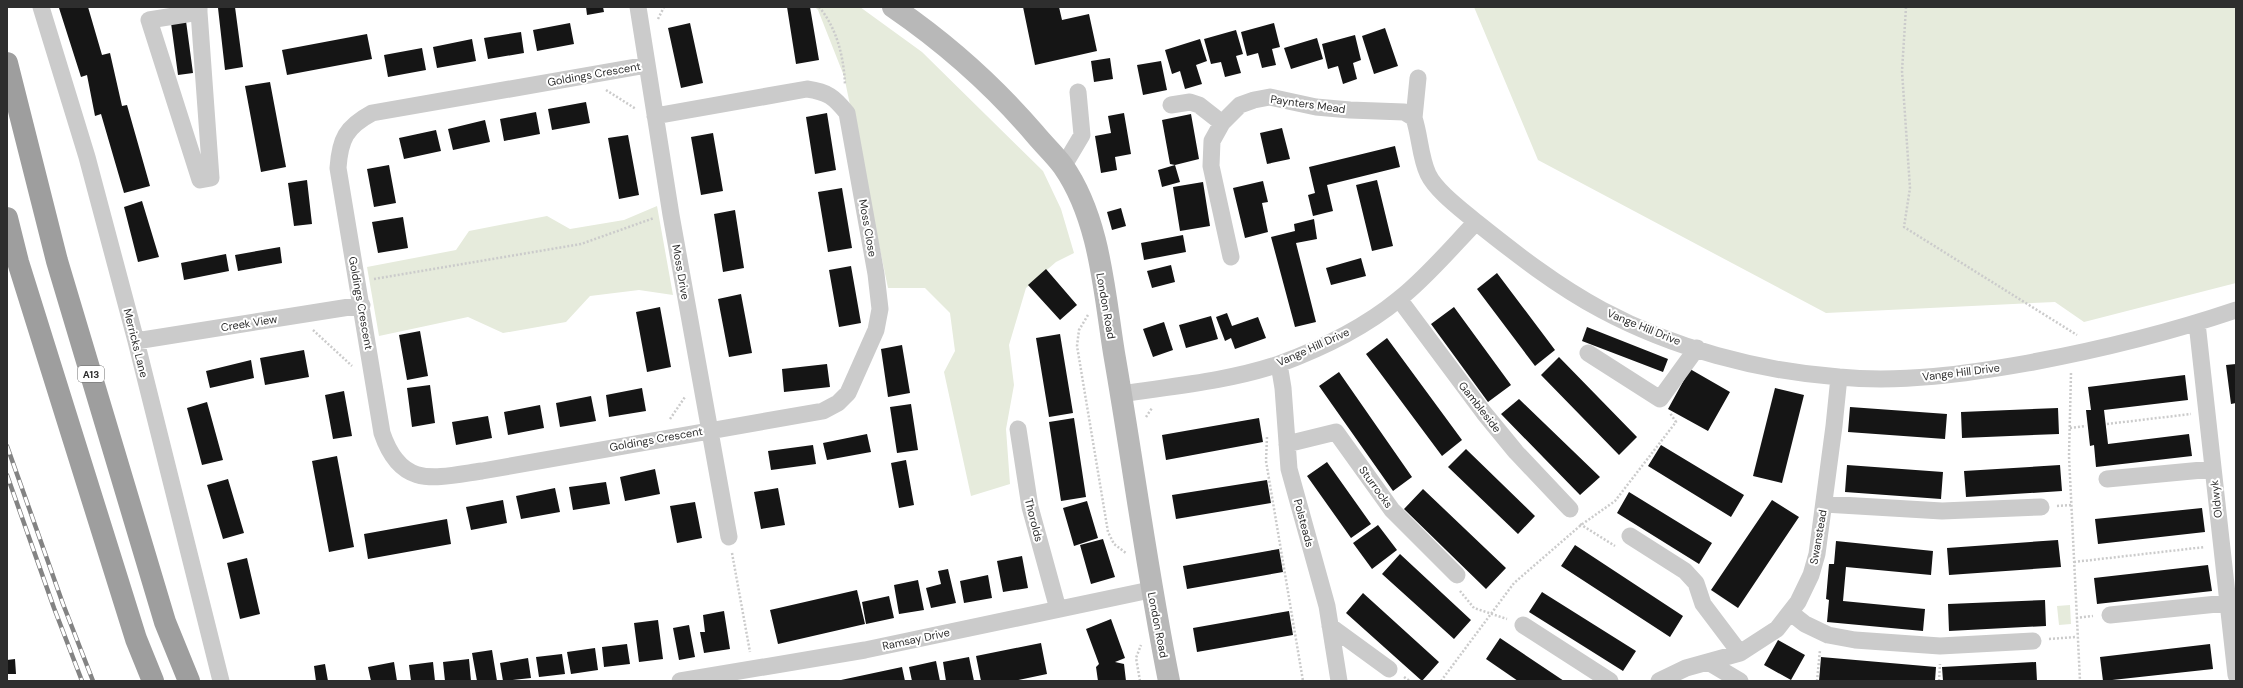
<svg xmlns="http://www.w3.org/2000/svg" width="2243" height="688" font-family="'DM Sans',sans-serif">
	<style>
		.green { fill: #e6ebdc }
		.building { fill: #151515 }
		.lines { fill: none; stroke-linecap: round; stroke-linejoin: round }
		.path { stroke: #cbcbcb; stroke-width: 2.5; stroke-dasharray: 2 2; stroke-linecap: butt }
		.minor { stroke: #cbcbcb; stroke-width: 17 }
		.secondary { stroke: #b8b8b8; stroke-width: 22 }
		.trunk { stroke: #9e9e9e; stroke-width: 22 }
		.rail-casing { stroke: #838383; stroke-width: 4.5 }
		.rail { stroke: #fff; stroke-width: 3; stroke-dasharray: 9; stroke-linecap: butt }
		.labels { text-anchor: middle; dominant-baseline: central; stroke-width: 4; stroke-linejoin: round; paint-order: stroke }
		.shield { fill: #fff; stroke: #6d6d6d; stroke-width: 1 }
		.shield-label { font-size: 10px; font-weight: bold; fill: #2e2e2e }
		.street-label { font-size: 11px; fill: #2e2e2e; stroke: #fff }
	</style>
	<rect width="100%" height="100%" fill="#fff"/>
	<!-- green -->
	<path class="green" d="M815,7H860L922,52L1043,171L1061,209L1074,253L1056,262L1026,288L1009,345L1014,385L1006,429L1010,484L971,496L944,372L955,351L950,313L925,288H888L844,76L818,10Z
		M1474,7H2236V283L2084,322L2055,302L1826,313L1538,160Z
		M657,206L673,295L639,290L590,296L566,322L503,333L468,317L379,336L367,267L456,250L469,231L547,216L570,229L624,220Z
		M2070,605L2071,624L2059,625L2057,606Z"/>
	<!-- building -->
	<path class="building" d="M64,7H88L102,55L110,53L122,106L127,105L150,186L124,193L101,114L95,116L87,75L81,77L59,8Z
		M235,7L243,67L225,70L218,8Z
		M586,7H603L604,12L587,15Z
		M787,7H810L819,60L796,64Z
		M1023,7H1059L1062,20L1089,14L1097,51L1035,65Z
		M186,21L193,73L178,75L171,23Z
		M570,23L574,44L537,51L533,30Z
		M690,23L703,83L681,88L668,28Z
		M1274,23L1280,47L1272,49L1276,65L1262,68L1258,53L1247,56L1241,32Z
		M1385,28L1398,66L1374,74L1362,36Z
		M1236,30L1243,54L1236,56L1241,73L1225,77L1221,62L1211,64L1204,39Z
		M521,32L524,53L488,59L484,38Z
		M367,34L372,59L287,75L282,50Z
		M1355,35L1361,60L1353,63L1357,79L1343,84L1338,66L1328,69L1322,44Z
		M1317,38L1323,59L1291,69L1284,48Z
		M472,39L476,61L437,68L433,47Z
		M1200,39L1207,61L1196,65L1202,84L1185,89L1180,71L1172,74L1165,50Z
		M422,48L426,70L388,77L384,55Z
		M1110,58L1113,79L1094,82L1091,61Z
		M1161,61L1167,90L1143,95L1137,65Z
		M270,82L286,167L261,172L245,86Z
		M586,102L590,123L552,130L548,109Z
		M536,112L540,134L504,141L500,119Z
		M827,113L836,170L815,174L806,117Z
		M1124,113L1131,154L1115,157L1117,170L1101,173L1095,136L1111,133L1108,116Z
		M1191,114L1199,159L1175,165L1170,164L1162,120Z
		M485,120L490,142L453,150L448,129Z
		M1282,128L1290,159L1267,164L1260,133Z
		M436,130L441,151L404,159L399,138Z
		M713,133L723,191L701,195L691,137Z
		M628,135L639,195L619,199L608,138Z
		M1395,146L1400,167L1327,185L1333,211L1313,216L1308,195L1315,193L1309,167Z
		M389,165L396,203L374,207L367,169Z
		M1175,165L1180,182L1162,187L1158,170Z
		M307,180L312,224L294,226L288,183Z
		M1377,180L1393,246L1372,251L1356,185Z
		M1263,181L1268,202L1262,203L1268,232L1245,238L1233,188Z
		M1203,182L1210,226L1180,231L1173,187Z
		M842,188L852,248L828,252L818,192Z
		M142,201L159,257L138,262L124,207Z
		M1121,208L1126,226L1112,230L1107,212Z
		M735,210L744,268L723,272L714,214Z
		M403,217L408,248L378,253L372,222Z
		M1314,219L1317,239L1296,243L1316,322L1295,327L1271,237L1295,231L1294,224Z
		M1183,235L1186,252L1144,260L1141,243Z
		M280,247L282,263L238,271L235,255Z
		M226,254L229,271L184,280L181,263Z
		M1361,258L1366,276L1331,285L1326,268Z
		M1171,265L1175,282L1152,288L1147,271Z
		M851,266L861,323L839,327L829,270Z
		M1046,269L1077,305L1060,320L1028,285Z
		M1497,273L1555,350L1535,366L1477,289Z
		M741,294L752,353L729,357L718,299Z
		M660,307L671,367L647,372L636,312Z
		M1454,307L1511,385L1488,402L1431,324Z
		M1227,313L1232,326L1258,317L1266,338L1235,349L1231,338L1225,341L1216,317Z
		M1211,316L1218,339L1186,348L1179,325Z
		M1164,322L1173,350L1153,357L1143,329Z
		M1587,327L1668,359L1663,372L1582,341Z
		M420,331L428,376L407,380L399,335Z
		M1060,334L1073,413L1049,417L1036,338Z
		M1387,338L1462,440L1442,456L1366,354Z
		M902,345L910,393L888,397L881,349Z
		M304,350L309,377L265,385L260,358Z
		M1559,357L1637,437L1619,455L1541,375Z
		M251,360L254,378L210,388L206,371Z
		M827,364L830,387L784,392L782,369Z
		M2236,364V403L2231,404L2226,365Z
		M1690,369L1730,392L1708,431L1668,409Z
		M1339,372L1412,477L1393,491L1319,386Z
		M2185,375L2188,400L2104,410L2108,444L2189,434L2192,456L2096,467L2094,445L2090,446L2086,410H2091L2088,387Z
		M430,385L435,423L412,427L407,388Z
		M642,388L646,411L609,417L606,395Z
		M1775,388L1804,395L1782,483L1753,476Z
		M344,391L352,436L333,439L325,395Z
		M591,396L596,421L560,427L556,403Z
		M1519,399L1600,477L1580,495L1501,414Z
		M207,402L223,460L202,465L187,408Z
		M911,404L918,450L897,453L890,407Z
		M540,405L544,428L508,435L504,412Z
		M1850,407L1947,414L1945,439L1848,432Z
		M2058,408L2059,434L1962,438L1961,412Z
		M488,416L492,438L456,445L452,422Z
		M1074,418L1086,497L1061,501L1049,422Z
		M1259,418L1263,442L1166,460L1162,435Z
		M867,434L871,452L827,460L823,443Z
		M813,445L816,464L771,470L768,451Z
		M1661,445L1744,495L1731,517L1648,466Z
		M1466,449L1535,516L1518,534L1448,467Z
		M337,456L354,547L329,552L312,461Z
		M906,460L914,505L899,508L891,463Z
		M1327,462L1371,524L1351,538L1307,476Z
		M1847,465L1943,472L1941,499L1845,492Z
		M2060,465L2062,491L1966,497L1964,471Z
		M655,469L660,494L625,501L620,477Z
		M228,479L244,533L223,539L207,485Z
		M1267,480L1271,503L1176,519L1172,495Z
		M606,482L610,504L573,510L569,487Z
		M555,488L560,512L521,519L516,496Z
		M778,488L785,525L761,529L754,492Z
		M1423,489L1506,568L1486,589L1404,509Z
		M1629,492L1712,543L1699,564L1617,513Z
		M503,500L507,523L471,530L466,507Z
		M1772,500L1799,517L1738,608L1711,590Z
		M1087,501L1098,538L1074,546L1063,508Z
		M695,502L702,538L677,543L670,506Z
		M2202,508L2205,532L2098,544L2095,519Z
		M447,519L451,544L368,559L364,534Z
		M1378,525L1397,550L1372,569L1353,543Z
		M1103,539L1115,577L1091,584L1080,545Z
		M2058,540L2061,567L1949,575L1947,548Z
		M1836,541L1933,551L1931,575L1846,567L1843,601L1925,609L1923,631L1827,622L1829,600L1826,599L1829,564H1834Z
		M1575,545L1683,616L1670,637L1561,566Z
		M1279,549L1283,572L1187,589L1183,566Z
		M1400,554L1471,620L1454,639L1382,574Z
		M1022,556L1028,588L1003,592L997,561Z
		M247,558L260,614L240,619L227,563Z
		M2208,565L2212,591L2097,604L2094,578Z
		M948,569L956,603L931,608L926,588L941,584L938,571Z
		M988,575L992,598L964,603L960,581Z
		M918,580L924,610L899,614L894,585Z
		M857,590L865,624L778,644L770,610Z
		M1542,592L1636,651L1623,671L1529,612Z
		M1363,593L1439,662L1422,681L1346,613Z
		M889,596L894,618L866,624L862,602Z
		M2045,600L2046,626L1949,631L1948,604Z
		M724,611L730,649L704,653L700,632H705L703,615Z
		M1289,611L1293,635L1197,652L1193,628Z
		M1111,619L1125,658L1115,662L1124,664L1126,681H1098L1096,667L1099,664L1086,629Z
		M658,620L663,659L639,662L634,623Z
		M689,625L695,657L679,660L673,628Z
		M1500,638L1564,681H1518L1486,659Z
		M1778,640L1805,655L1791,680L1764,665Z
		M1041,643L1047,674L1014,681H981L976,656Z
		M627,644L630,664L604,667L602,647Z
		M2210,644L2213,669L2103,681L2100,657Z
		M595,648L598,670L571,674L567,652Z
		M492,650L497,681H477L472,653Z
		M562,654L565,674L539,677L536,657Z
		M969,657L974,681H946L943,662Z
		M1821,657L1936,667L1935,681H1819Z
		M528,658L531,678L503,681L500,663Z
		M15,659L16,674H7V660Z
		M469,659L471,681H445L443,662Z
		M936,661L940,681H912L909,667Z
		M394,662L397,681H371L368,667Z
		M433,662L435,681H411L409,665Z
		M2036,662L2037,681H1943L1942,667Z
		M325,664L328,681H316L314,666Z
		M902,667L905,681H841V680Z"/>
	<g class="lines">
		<!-- path -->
		<path class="path" d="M819,7C837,28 844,58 845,85
			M1906,7L1902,71L1910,188L1904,227L2077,335
			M658,19L664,7
			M606,90L636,109
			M374,279L581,244L654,218
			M1088,315L1079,330L1077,346L1108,532L1114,544L1126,553
			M313,330L352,366
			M2071,373L2069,456L2080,681
			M1146,417L1152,408
			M670,419L685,397
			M2107,424L2191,414
			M2070,428L2086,426
			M1267,437L1266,461L1303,681
			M2057,506L2071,505
			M1580,524L1615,546
			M732,553L750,652
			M2074,562L2205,547
			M1460,591L1474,608L1507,619
			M2076,618L2093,616
			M2049,639L2076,637
			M1404,677L1410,681
			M1140,681L1136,658L1141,645
			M1441,681L1514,583L1581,525L1615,501L1676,422L1670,413
			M1817,681L1820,650
			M1939,681L1940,664"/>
		<!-- minor -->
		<path class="minor" d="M41,7L87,157L136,341L221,681
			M199,7V12L211,178L200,180L149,20L199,12
			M638,7L671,215L729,537
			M647,65L372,113C346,127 340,139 338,168L382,433C401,489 434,478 482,471L823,411L838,403L848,393L876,330L880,309L876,274L847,113C834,97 828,92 807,89L655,116
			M1171,105L1190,102L1199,105L1222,123
			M1414,118L1418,78
			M1063,167L1082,135L1078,92
			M1231,257L1211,166L1212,141L1222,123L1240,105L1254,100L1270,97L1316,107L1350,110L1404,112L1414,118C1420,136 1420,157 1428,174C1436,191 1462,210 1476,222
			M1399,299L1484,413L1516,452L1570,509
			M2197,323L2236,675
			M136,341L362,305
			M1588,353L1660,399L1697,348
			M1279,364L1283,388L1289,469L1327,606L1339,681
			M1121,394C1173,386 1229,381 1279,364C1320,349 1365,327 1399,299C1425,279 1453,246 1476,222C1516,254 1557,286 1602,310C1673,348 1758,371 1839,377C1902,383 1966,374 2028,363C2098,350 2168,333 2236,310
			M1018,429L1030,507L1058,609
			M1287,444L1336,432L1392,510L1457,575
			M2107,479L2213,469
			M1824,504L1942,511L2041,507
			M1630,536L1685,571L1696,583L1703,604L1740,653
			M1791,613L1805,624L1828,635L1855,640L1940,646L2033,641
			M2110,615L2227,603
			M1523,625L1610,681
			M1330,626L1389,669
			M1708,662L1740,681
			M680,681L865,650L1150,590
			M1659,681L1686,668L1740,653L1777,629L1798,602L1811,575L1817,554L1834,426L1839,377"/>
		<!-- secondary -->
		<path class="secondary" d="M893,7C947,44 993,85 1035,134C1044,145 1055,155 1063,166C1100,219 1104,291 1114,353C1133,462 1147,572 1169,681"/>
		<!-- trunk -->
		<path class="trunk" d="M7,63L57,261L165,622L189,681
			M7,218L18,262L136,639L153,681"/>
		<!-- rail casing -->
		<g class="rail-casing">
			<path id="rail" d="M7,446L63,604L93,681
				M7,475L54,608L82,681"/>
		</g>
		<!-- rail -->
		<use href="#rail" class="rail"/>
	</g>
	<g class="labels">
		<!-- shield labels -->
		<rect class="shield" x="78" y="366" width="26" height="16" rx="3"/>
		<g class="shield-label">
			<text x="91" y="374">A13</text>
		</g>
		<!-- street labels -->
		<g class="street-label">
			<text transform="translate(594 74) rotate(-10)">Goldings Crescent</text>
			<text transform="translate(1308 104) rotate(8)">Paynters Mead</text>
			<text transform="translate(868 228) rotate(80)">Moss Close</text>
			<text transform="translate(681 272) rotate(80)">Moss Drive</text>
			<text transform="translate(361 303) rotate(80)">Goldings Crescent</text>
			<text transform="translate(1106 306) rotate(80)">London Road</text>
			<text transform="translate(249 323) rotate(-9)">Creek View</text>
			<text transform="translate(1644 327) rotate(22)">Vange Hill Drive</text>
			<text transform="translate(136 343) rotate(76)">Merricks Lane</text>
			<text transform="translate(1313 347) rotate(-24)">Vange Hill Drive</text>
			<text transform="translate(1961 372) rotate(-7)">Vange Hill Drive</text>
			<text transform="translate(1480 407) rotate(52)">Gambleside</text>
			<text transform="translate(656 439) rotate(-10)">Goldings Crescent</text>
			<text transform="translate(1376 487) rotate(54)">Sturrocks</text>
			<text transform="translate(2216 499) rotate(-96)">Oldwyk</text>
			<text transform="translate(1034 520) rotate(76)">Thorolds</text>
			<text transform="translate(1304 523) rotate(75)">Polsteads</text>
			<text transform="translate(1818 537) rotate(-80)">Swanstead</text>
			<text transform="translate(1158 625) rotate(79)">London Road</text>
			<text transform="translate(916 639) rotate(-12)">Ramsay Drive</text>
		</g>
	</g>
	<!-- border -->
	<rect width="2243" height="688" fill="none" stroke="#2e2e2e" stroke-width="16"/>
</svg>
